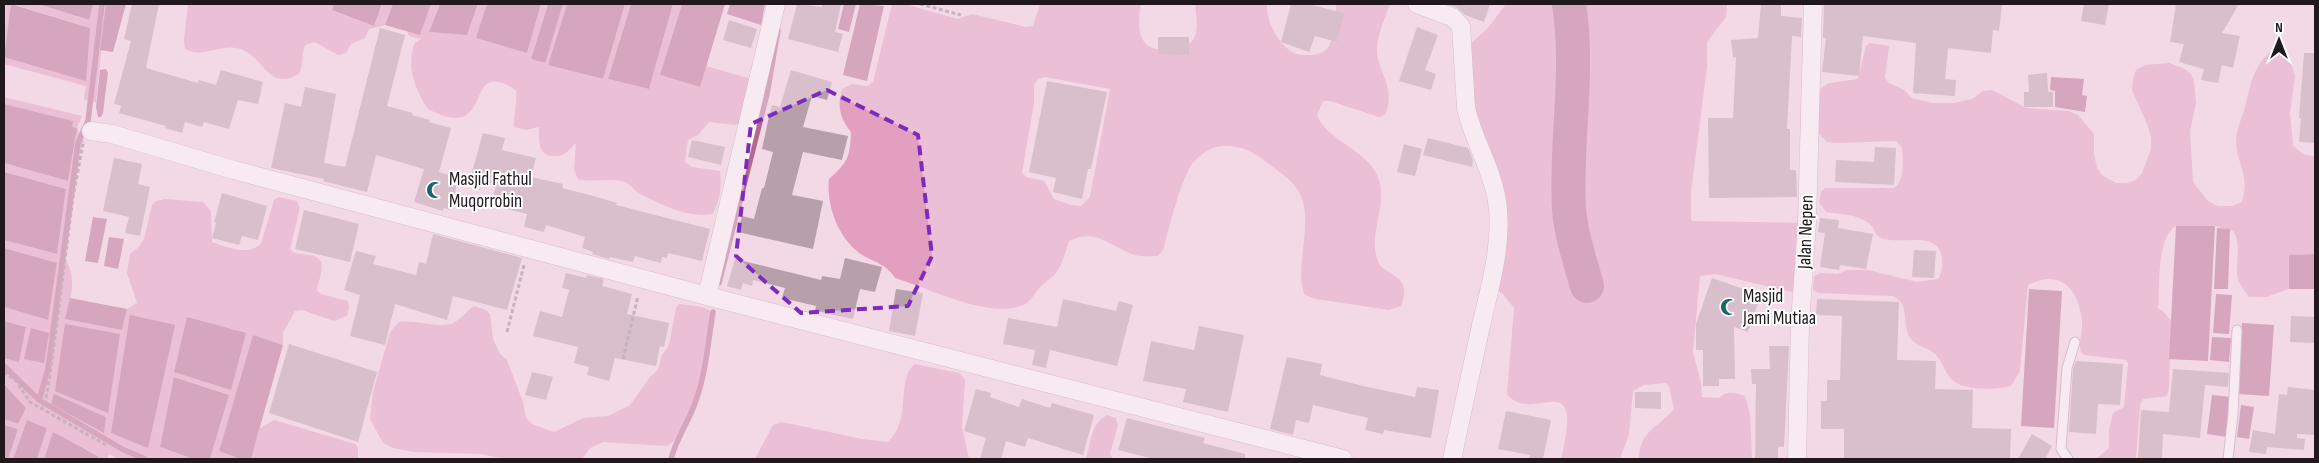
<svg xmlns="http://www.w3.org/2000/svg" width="2319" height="463" font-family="'Sofia Sans Condensed',sans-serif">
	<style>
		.green { fill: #e39fc0; fill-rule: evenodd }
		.water { fill: #b2688e }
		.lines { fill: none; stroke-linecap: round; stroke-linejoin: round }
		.stream { stroke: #b2688e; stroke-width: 5.5 }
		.river { stroke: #b2688e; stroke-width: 34 }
		.building { fill: #b8a0ab }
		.service-casing { stroke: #b59da8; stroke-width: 11 }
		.minor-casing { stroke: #b59da8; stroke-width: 19 }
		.path { stroke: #95838c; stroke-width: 3; stroke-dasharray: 4 2.5; stroke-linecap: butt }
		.service { stroke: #fff; stroke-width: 9 }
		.minor { stroke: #fff; stroke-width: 18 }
		.marked { fill: none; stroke: #7b2cbf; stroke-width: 4; stroke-dasharray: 10 6; stroke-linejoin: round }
		.labels { text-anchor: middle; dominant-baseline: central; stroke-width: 4; stroke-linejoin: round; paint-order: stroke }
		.poi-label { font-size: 19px; fill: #20181c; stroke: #fff; text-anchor: start }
		.street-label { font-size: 19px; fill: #20181c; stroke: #fff }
	</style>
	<rect width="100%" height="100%" fill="#f3d9e5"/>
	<!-- green -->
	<path class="green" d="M6,4H11L4,57L90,28L13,4H38L88,20L93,4H106L96,102L84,100L86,86L4,64Z
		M188,4H334L332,10L374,26L382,4H393L385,25L369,29L365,38L351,44L346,53L338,55L315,42L305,45C301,54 304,64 299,74C270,91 265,61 245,51C225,40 204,60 185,49L184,39Z
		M431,4H440L429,32L467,35L478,4H487L477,38L527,53L541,4H548L531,59L544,63L563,4H567L548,65L603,79L625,4H631L608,79L649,89L673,4H682L660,75L700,87L706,66L751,79L749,94L739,123L735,125L709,122L698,135L688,140L685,162L692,167L720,171C722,185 720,203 712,214C689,219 657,203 637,192C633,189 630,184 625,182C611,177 593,183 578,179L574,170L576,143C572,146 569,151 564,154C561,156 556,156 553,156C537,155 539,139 539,127L526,130L514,127C513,115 518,102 516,90C460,54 498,146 428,109C414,88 407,68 414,44L421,39L409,36L407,31L420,34Z
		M892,4H905L958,19L972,14L1026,27L1033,26L1040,4H1141C1136,31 1139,55 1173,49C1179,48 1187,47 1191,42C1200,34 1196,15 1195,4H1267C1266,21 1278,45 1294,53C1297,55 1304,55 1309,55C1317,55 1325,53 1329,46C1336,32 1336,18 1336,4H1390C1385,18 1377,35 1377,50C1377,72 1397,88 1385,115L1379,117L1330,101H1323L1317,115C1327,142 1369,149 1379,180C1388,209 1365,237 1380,266C1399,279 1410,281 1401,306L1389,310L1316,299L1305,295C1294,274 1311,231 1303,202C1298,182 1280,173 1265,161C1246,146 1220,138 1200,156C1197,159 1192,163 1190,167C1178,189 1170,226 1163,250L1158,256C1150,256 1142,257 1135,255C1110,247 1097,227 1069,241C1066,250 1063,262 1058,270C1054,277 1045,282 1039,288C1035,293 1032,299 1027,303C993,322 929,288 895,278C885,262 871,262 858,252C837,236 826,203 829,179C848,162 850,157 851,132C840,118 837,107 842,89L852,84L867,86L873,82ZM1045,77L1110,89L1090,197L1081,206L1071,205L1054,199L1044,181L1026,177L1022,173L1034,103V85L1038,79Z
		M1506,4H1727L1726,17L1707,42V67L1691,193V221L1807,223L1796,293L1715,274L1700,276L1693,352L1701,383L1702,397L1719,398C1727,390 1735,393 1745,396L1750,414L1752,459H1639C1639,431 1658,428 1674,409L1669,387L1666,383L1644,385L1633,391L1629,434L1620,459H1561C1585,360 1533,427 1507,394L1514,308L1502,293L1490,286L1499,230L1478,139L1467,47L1488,28Z
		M1870,43L1889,46L1885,78L1889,83L1904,90L1912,98L1932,103H1954L1972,99L1983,91L1992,90L2026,108L2069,111L2078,115L2094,134V154L2097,168L2102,175L2116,183H2127L2136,180L2142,173L2151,149V137L2147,124L2132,90L2133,78L2136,70L2145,65L2169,63L2183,68L2191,74L2194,81L2196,103L2190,131L2193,182L2208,201L2218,206H2233L2242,202C2250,173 2237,166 2236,141C2236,131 2241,120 2244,111C2250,89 2252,67 2270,52L2288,54L2295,76L2290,113L2293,146L2305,155L2315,156V254L2289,255V289L2266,297H2249C2245,291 2240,285 2238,279C2234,263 2243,246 2233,231L2215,226H2176C2156,237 2160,288 2158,308L2164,312L2171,321L2169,388L2167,396L2143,399L2140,405L2136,459H2096L2109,448V430L2113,413L2124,407L2128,364L2126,360L2084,355L2081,352C2078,343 2083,332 2082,321C2079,290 2061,268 2028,285L2020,371L2011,386C1995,390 1963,391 1951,379C1944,371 1942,360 1934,353C1926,346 1914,346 1909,336C1902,321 1910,304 1893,296L1818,293L1813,290L1814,276L1821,273L1838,274L1847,270H1868L1917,282L1938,279C1942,274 1942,268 1942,261C1942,228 1899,246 1881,238C1874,235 1875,228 1870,224C1858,214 1839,214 1826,212L1819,202L1821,192L1825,188H1894C1905,181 1903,160 1902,148L1896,141L1836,143L1827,142L1819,134L1817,111L1819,90L1829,83L1858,79L1866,46Z
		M4,97L82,116L77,128L84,141L80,153L65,259C78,280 70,296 66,319L122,330L127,309L137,303L127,273L130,254L139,247L144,239L152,205L156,201L165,199L203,202L211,211L212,242C226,247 248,256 261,244L274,200L279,197L297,201L300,208L290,249C297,258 311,251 319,259C326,266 318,281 317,290L321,294L348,301L349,307L347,316L334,321L302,310L295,311L283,333V345L253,335L219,451L240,459H210L229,395L175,377L160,447L193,459H118L109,454L107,459H98V455L53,433L44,459H37L47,428L27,420L13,459H8L18,429L4,425V419L18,424L26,408L4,384V358L19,361L26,327L4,321V307L48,320L57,263L4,248V240L57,254L66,189L4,172V163L68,181L77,128L72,127V121L4,104ZM54,395L106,417L104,432L51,404Z
		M679,304L702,307L713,312C707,346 700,429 667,446L603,442L590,448L582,459H506L480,454L414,452L393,448L383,443L370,419L373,392L390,332L399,322C414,319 442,329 453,323C460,320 467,311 474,306L486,310L490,314L493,339L500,354L507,360L523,402L526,418L532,424L554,432L583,418L608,416L630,405L650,377L658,370L662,355L669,345L676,308Z
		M915,364L959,373L965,380L962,427L969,459H755L773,425L782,422L862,439L888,442C913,419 895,379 915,364Z
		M1107,415L1116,418L1118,425L1110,454L1113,459H1086C1091,443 1091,423 1107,415Z
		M274,420L355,444L358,448V459H251L260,428Z"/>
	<!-- water -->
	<path class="water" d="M11,4L90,28L86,81L4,57Z
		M38,4H93L89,20Z
		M106,4H126L113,52L100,50Z
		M334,4H382L374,26L332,10Z
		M393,4H431L420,35L385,25Z
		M440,4H478L467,35L429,32Z
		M487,4H541L527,53L476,38Z
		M548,4H563L545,63L531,59Z
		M567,4H625L603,79L548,65Z
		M631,4H673L649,89L608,79Z
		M682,4H725L700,87L660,75Z
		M730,4H765L761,25L727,14Z
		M844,4H856L849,32L838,29Z
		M860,4L884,6L867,81L843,75Z
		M106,69L108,73L103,113L101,117H98L96,107L100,70Z
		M2051,77L2084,79L2082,95L2087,96L2085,112L2055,107V91L2050,90Z
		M4,104L73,121L72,127L77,128L68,181L4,163Z
		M4,172L66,189L57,254L4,240Z
		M93,217L107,219L98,263L85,261Z
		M2176,226H2215L2208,361L2169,359Z
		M2217,228L2230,229L2228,289H2214Z
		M109,237L124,239L118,269L104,266Z
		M4,248L57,263L48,320L4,307Z
		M2315,254V289H2289V255Z
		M2029,289L2062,291L2054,428L2021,426Z
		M2216,294L2232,295L2229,334L2213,333Z
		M70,298L127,309L122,330L65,319Z
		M130,315L175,325L148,448L111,433Z
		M187,317L246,333L231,390L174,372Z
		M4,321L26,327L19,362L4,358Z
		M2242,323L2274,325L2269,396L2237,394Z
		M65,324L120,334L108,413L55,391Z
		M31,328L49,333L44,363L24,359Z
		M253,335L283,345L251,459H240L219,451Z
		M2212,337L2231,338L2229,362L2210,360Z
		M174,377L229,395L210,459H193L160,447Z
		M4,384L26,408L18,424L4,419Z
		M54,394L106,417L104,433L51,404Z
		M2212,395L2232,397L2227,437L2207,434Z
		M2241,405L2254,407L2249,439L2237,437Z
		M27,420L47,428L37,459H13Z
		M4,425L18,429L8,459H4Z
		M53,432L98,456V459H44Z"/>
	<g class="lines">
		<!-- stream -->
		<path class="stream" d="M719,283L767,94L778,30
			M4,366L39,400L122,449L145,459
			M39,400L48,369L78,143L88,121L102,4
			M671,459C676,439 688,423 695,403C706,374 708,342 713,312"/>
		<!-- river -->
		<path class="river" d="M1569,4C1580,72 1565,141 1569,209C1571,235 1580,261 1587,286"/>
	</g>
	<!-- building -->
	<path class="building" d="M132,4H159L146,68L198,83L199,80L216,85L221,70L263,82L258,104L238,100L229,129L204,122L202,127L185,122L182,133L165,128L166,126L119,113L121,106L114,104L131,41L124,39Z
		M797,4L822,7V4H841L835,32L843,34L838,52L788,39Z
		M1291,4H1308L1344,13L1337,42L1315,36L1309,52L1281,42Z
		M1447,4H1490L1484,22L1465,15L1456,7Z
		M1761,4H1781V16L1802,18L1801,37L1792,36L1787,129H1790V170H1796L1797,197L1709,198L1708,118H1733L1736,57L1733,58L1731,40L1758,38Z
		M1824,4H2002L1999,31L1993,30L1991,53L1948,48L1945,79L1956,80L1955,96L1913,93L1916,43L1863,36L1859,76L1822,72L1826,38H1823Z
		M2084,4H2109L2105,25L2081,21Z
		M2176,4H2239L2222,33L2240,36L2233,68L2222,65L2218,83L2201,80L2204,69L2179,62L2184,44L2170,42Z
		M729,20L757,29L751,48L723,40Z
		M1417,27L1438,35L1425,70L1436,74L1431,90L1399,81Z
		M380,28L405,35L387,106L413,113L412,115L430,120L429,122L451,128L439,172L459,178L450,210L444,208L443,211L414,202L424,169L376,155L367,192L323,181L324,179L271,168L285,103L301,107L305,87L336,94L324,163L345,167Z
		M1158,37H1189V55L1158,54Z
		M2304,53H2315V143L2299,142L2301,118H2299Z
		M791,70L832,82L827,100L812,96L803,127L848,136L842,160L803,152L792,195L823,201L813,249L738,232L742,216L754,219L762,188H764L773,152L762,149L768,121L772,105L780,107Z
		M2047,73L2048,92H2053V107H2024V92H2029L2028,75Z
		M1047,81L1107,92L1091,169H1088L1082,199L1053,192L1056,178L1029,172Z
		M483,133L505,138L502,150L536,158L531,177L563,184L562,188L597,197L617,203L616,205L710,229L702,261L668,253L667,258L662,257L661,263L635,256L633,262L610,257L609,259L592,254L593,252L582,248L585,237L546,225L544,232L524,227L527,214L491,205L496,186L470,179Z
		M1428,138L1468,148L1473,160L1472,167L1423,155Z
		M692,140L725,147L721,165L688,157Z
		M1404,144L1422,149L1415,176L1397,172Z
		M1875,147L1896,148L1894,185L1835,182L1836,160L1874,162Z
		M114,158L142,164L138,184L150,187L140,236L125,233L129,217L103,211Z
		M222,193L267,206L258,240L242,236L239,245L212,238L216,223L214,222Z
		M304,210L359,224L350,262L295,249Z
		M1820,218L1839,220L1838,228L1873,234L1866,269L1840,265L1839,270L1820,267L1825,233L1818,232Z
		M433,234L522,258L507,310L453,296L447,320L395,304L385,345L350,336L360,295L344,290L356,251L376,256L373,264L416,275L419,262L426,264Z
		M1914,250L1936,251L1934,278L1912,277Z
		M845,258L882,267L875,292L860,289L853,319L815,311L816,306L782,298L785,288L753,280L752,286L743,283L741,290L727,286L735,259L821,280L822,276L840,279Z
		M566,273L586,278L587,275L604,279L602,286L632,294L627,314L669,323L664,347L660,346L656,366L615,358L609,381L587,375L589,367L574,363L578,347L533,336L540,311L562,317L569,290L562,288Z
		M1712,278L1761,295L1748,332L1734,327L1735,379H1719V386H1703V350H1696V324Z
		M896,289L923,293L915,336L889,331Z
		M1063,299L1116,311L1119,301L1133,305L1117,366L1050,350L1046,368L1032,365L1035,350L1003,344L1008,318L1057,327Z
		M1817,299L1899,302L1897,360L1936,361L1935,389L1973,390L1972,428L2011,429L2010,459H1844V429H1821V401H1827V380H1840L1842,316L1816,315Z
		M2291,316L2315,317V343L2290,342Z
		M1199,326L1244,335L1228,412L1183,402L1186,389L1143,381L1151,341L1194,350Z
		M289,344L377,372L358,442L269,413Z
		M1769,346H1789L1784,447H1778V459H1755L1756,384H1752L1751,369H1770Z
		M1287,357L1322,364L1320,375L1363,386L1415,397L1417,387L1439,390L1431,438L1384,430L1383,434L1365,430L1368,418L1313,405L1309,423L1296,420L1293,435L1270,429Z
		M2076,361L2123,364L2120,405L2098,404L2096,434L2069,432L2073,369Z
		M2173,369L2229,373L2228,387L2205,385L2200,438L2163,434L2162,459L2138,458L2141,410L2169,412Z
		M532,372L553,377L546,400L525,395Z
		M2288,387L2315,390V435L2297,434V438L2305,439L2304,450L2267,447L2266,454L2249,452L2253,430L2275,434L2279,394L2287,395Z
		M976,389L991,393L990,397L1019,407L1022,399L1050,408L1052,403L1094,415L1083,455L1028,438L1025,447L1006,441L1001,459H980L986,438L964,431Z
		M1635,392H1661V409L1635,408Z
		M1506,411L1551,420L1543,459H1529L1530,455L1498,449Z
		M1127,418L1205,438L1203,443L1245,454V459H1154L1118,450Z
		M2032,434L2052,446L2045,459H2018Z"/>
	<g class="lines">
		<!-- service casing -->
		<g class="service-casing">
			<path id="service" d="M2068,459L2061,449L2067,368L2075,342
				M2228,459L2233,414L2237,330"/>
		</g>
		<!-- minor casing -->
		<g class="minor-casing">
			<path id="minor" d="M1417,4L1452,17L1461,26L1466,108C1473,140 1492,168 1497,201C1503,241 1491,283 1482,321C1472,367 1462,413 1452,459
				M91,131L112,134L234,170L707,296L1343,459
				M707,296L776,4
				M1797,459L1800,323L1807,223L1813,4"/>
		</g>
		<!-- path -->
		<path class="path" d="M920,4L961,15
			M507,332L524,265
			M623,359L638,296
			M4,372L16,381L30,402L106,445
			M41,410L46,398L51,368L73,197L83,144"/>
		<!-- service -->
		<use href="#service" class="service"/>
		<!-- minor -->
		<use href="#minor" class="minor"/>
	</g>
	<!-- marked area -->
	<path d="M0 0H2319V463H0ZM827,90L918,135L932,256L908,306L801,313L736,256L751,124Z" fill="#f3d9e5" fill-opacity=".55" fill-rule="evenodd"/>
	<path class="marked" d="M827,90L918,135L932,256L908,306L801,313L736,256L751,124Z"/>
	<!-- icons -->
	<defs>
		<g id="mosque-bare" transform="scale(1.35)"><path d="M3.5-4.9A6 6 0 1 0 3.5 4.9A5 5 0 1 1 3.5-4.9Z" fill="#186669" stroke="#fff" stroke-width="2.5" paint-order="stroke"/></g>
	</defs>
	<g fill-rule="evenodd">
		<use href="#mosque-bare" x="435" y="190"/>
		<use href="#mosque-bare" x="1729" y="307"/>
	</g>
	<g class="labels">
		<!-- poi labels -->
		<g class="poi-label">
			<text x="449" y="179">Masjid Fathul<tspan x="449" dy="22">Muqorrobin</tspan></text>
			<text x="1743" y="296">Masjid<tspan x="1743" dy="22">Jami Mutiaa</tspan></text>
		</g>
		<!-- street labels -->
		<g class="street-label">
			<text transform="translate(1806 232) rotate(-88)">Jalan Nepen</text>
		</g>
	</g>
	<!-- border -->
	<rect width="2319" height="463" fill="none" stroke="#20181c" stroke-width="10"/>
	<!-- north arrow -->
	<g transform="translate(2279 40)" stroke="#ffffff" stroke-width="4" paint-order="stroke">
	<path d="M0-4L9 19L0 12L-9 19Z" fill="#20181c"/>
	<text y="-8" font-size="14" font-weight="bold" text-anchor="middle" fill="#20181c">N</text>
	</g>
</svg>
